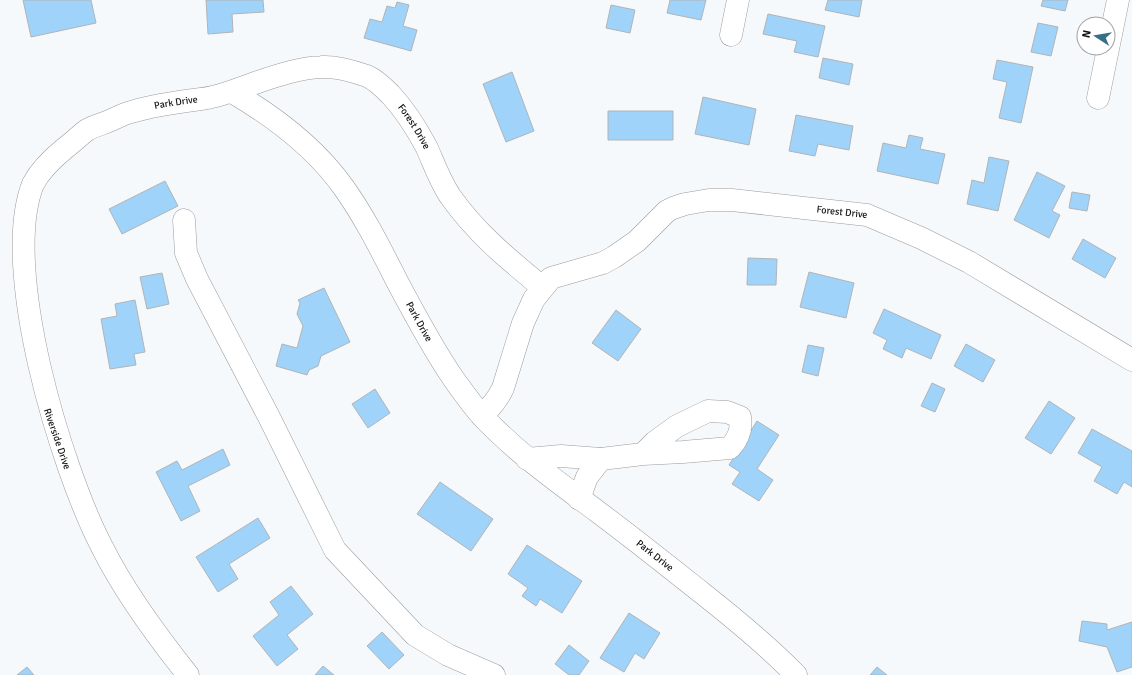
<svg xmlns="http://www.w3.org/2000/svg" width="1132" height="675" font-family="Signika,sans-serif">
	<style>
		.building { fill: #9fd3fa; stroke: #b1b4b6 }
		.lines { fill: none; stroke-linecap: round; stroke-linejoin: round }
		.minor-casing { stroke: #9a9c9e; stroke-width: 23 }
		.minor { stroke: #fff; stroke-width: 22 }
		.labels { text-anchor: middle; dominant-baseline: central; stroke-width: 3.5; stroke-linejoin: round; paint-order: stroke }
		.street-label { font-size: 10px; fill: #111212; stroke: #fff }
	</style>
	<rect width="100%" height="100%" fill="#f6f9fb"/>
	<!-- building -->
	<path class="building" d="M23,0H91L96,23L31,37Z
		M206,0H263L264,12L232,14L233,32L208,34Z
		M670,0H706L701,20L667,13Z
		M828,0H862L859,17L825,10Z
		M1043,0H1068L1065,11L1041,6Z
		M397,2L409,5L403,26L417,30L411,51L364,38L370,19L382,22L387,6L395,8Z
		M611,5L635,10L630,33L606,28Z
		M768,14L825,26L818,57L794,52L797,41L763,34Z
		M1038,23L1058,27L1051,56L1031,52Z
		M823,58L853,64L849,85L819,78Z
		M997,60L1033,67L1021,123L999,118L1007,82L993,79Z
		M512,72L534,131L506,142L483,84Z
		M703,97L756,109L749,145L695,134Z
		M608,111H673V140H608Z
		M796,115L853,126L849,150L818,144L815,156L789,151Z
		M909,135L923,138L920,149L945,154L938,184L877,171L883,143L906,148Z
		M989,157L1009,161L998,211L967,204L972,180L984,183Z
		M1037,172L1065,186L1052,211L1060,215L1049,238L1014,220Z
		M165,181L178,206L122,234L109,209Z
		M1072,192L1090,195L1087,211L1069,208Z
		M1083,239L1116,258L1105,278L1072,259Z
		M748,258L777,259L776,285H747Z
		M809,272L854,283L846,318L800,307Z
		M162,273L169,304L147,309L140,277Z
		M324,288L350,342L321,356L318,366L309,370L307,375L276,366L282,344L297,348L303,326L297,314L300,303L298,300Z
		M135,300L145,352L134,354L136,365L110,369L101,319L117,316L115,304Z
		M884,309L941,335L931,359L906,348L902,358L883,349L887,340L873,333Z
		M616,310L641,329L618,361L592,343Z
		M966,344L995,360L983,382L954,366Z
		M808,345L824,348L818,376L802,372Z
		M932,383L945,389L935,412L921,406Z
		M375,389L390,413L368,428L352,404Z
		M1049,401L1075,418L1051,454L1025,438Z
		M757,421L779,435L757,469L773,480L759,501L732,484L740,472L729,465Z
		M1092,429L1132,451V487L1124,482L1117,494L1094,481L1102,467L1078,453Z
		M223,449L230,465L188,486L200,511L181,521L156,472L177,461L182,470Z
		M440,482L493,519L471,551L417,514Z
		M258,518L270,538L229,564L238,579L218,592L196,557Z
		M527,545L582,581L562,613L540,599L536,606L522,596L528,588L508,574Z
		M291,586L313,614L287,635L298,649L277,666L253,636L279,615L270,602Z
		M629,613L660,633L644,659L635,653L624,672L600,658Z
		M1082,621L1107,624V630L1132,622V667L1117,672L1107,647L1079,641Z
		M382,632L404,655L389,669L367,646Z
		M569,645L589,661L579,675H569L555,664Z
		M323,666L334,675H315Z
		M27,667L34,675H17Z
		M877,667L887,675H870Z"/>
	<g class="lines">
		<!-- minor casing -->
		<g class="minor-casing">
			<g id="minor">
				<path d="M731,35L738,0"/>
				<path id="s1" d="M232,92C275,117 315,147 344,188C366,219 382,252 399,285C416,317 433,349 453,378C463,392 472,405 483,417C518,454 558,482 598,512C633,538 668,566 702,593C735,619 767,645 796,675"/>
				<path d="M1098,98L1118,0"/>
				<path d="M184,220L186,253L197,279L269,417L335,550L415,635L448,655L494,675"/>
				<path id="s2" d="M482,416C491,407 498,399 503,388L523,323L534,299L551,278L603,263L614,257L637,241L667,211L673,208L685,204L709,200H732L867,215L921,238L969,262L1132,360"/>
				<path d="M527,459L561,456L601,459"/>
				<path d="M579,499L587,477L601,459L643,454L683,452L730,448C739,438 742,429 740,417L727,412L708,411L677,426L655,442L643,454"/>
				<path id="s3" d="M188,675C156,635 125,593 102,547C61,468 0,267 33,184C40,171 53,158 64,149C72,143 79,136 87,130C94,126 102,124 109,121C116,118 124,114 131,112C154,105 177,102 201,99C219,97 235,90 252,84C273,77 298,68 321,67C336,66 353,71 367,76C376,80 383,87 390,94C405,110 417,129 427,148C434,164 440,181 450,196C476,233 508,259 542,287"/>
			</g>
		</g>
		<!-- minor -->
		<use href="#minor" class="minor"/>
	</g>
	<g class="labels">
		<!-- street labels -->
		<g class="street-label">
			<text stroke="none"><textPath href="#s3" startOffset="701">Park Drive</textPath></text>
			<text stroke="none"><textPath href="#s3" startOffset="968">Forest Drive</textPath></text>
			<text stroke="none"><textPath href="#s2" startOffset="471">Forest Drive</textPath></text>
			<text stroke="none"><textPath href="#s1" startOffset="302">Park Drive</textPath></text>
			<text transform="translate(57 439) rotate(71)">Riverside Drive</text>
			<text stroke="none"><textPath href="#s1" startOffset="638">Park Drive</textPath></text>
		</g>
	</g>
	<!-- north arrow -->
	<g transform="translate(1096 36) rotate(282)"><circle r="19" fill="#ffffff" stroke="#a0a0a0"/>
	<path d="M0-3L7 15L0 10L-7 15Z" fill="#366f88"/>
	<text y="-6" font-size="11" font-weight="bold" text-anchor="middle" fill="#111212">N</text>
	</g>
</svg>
